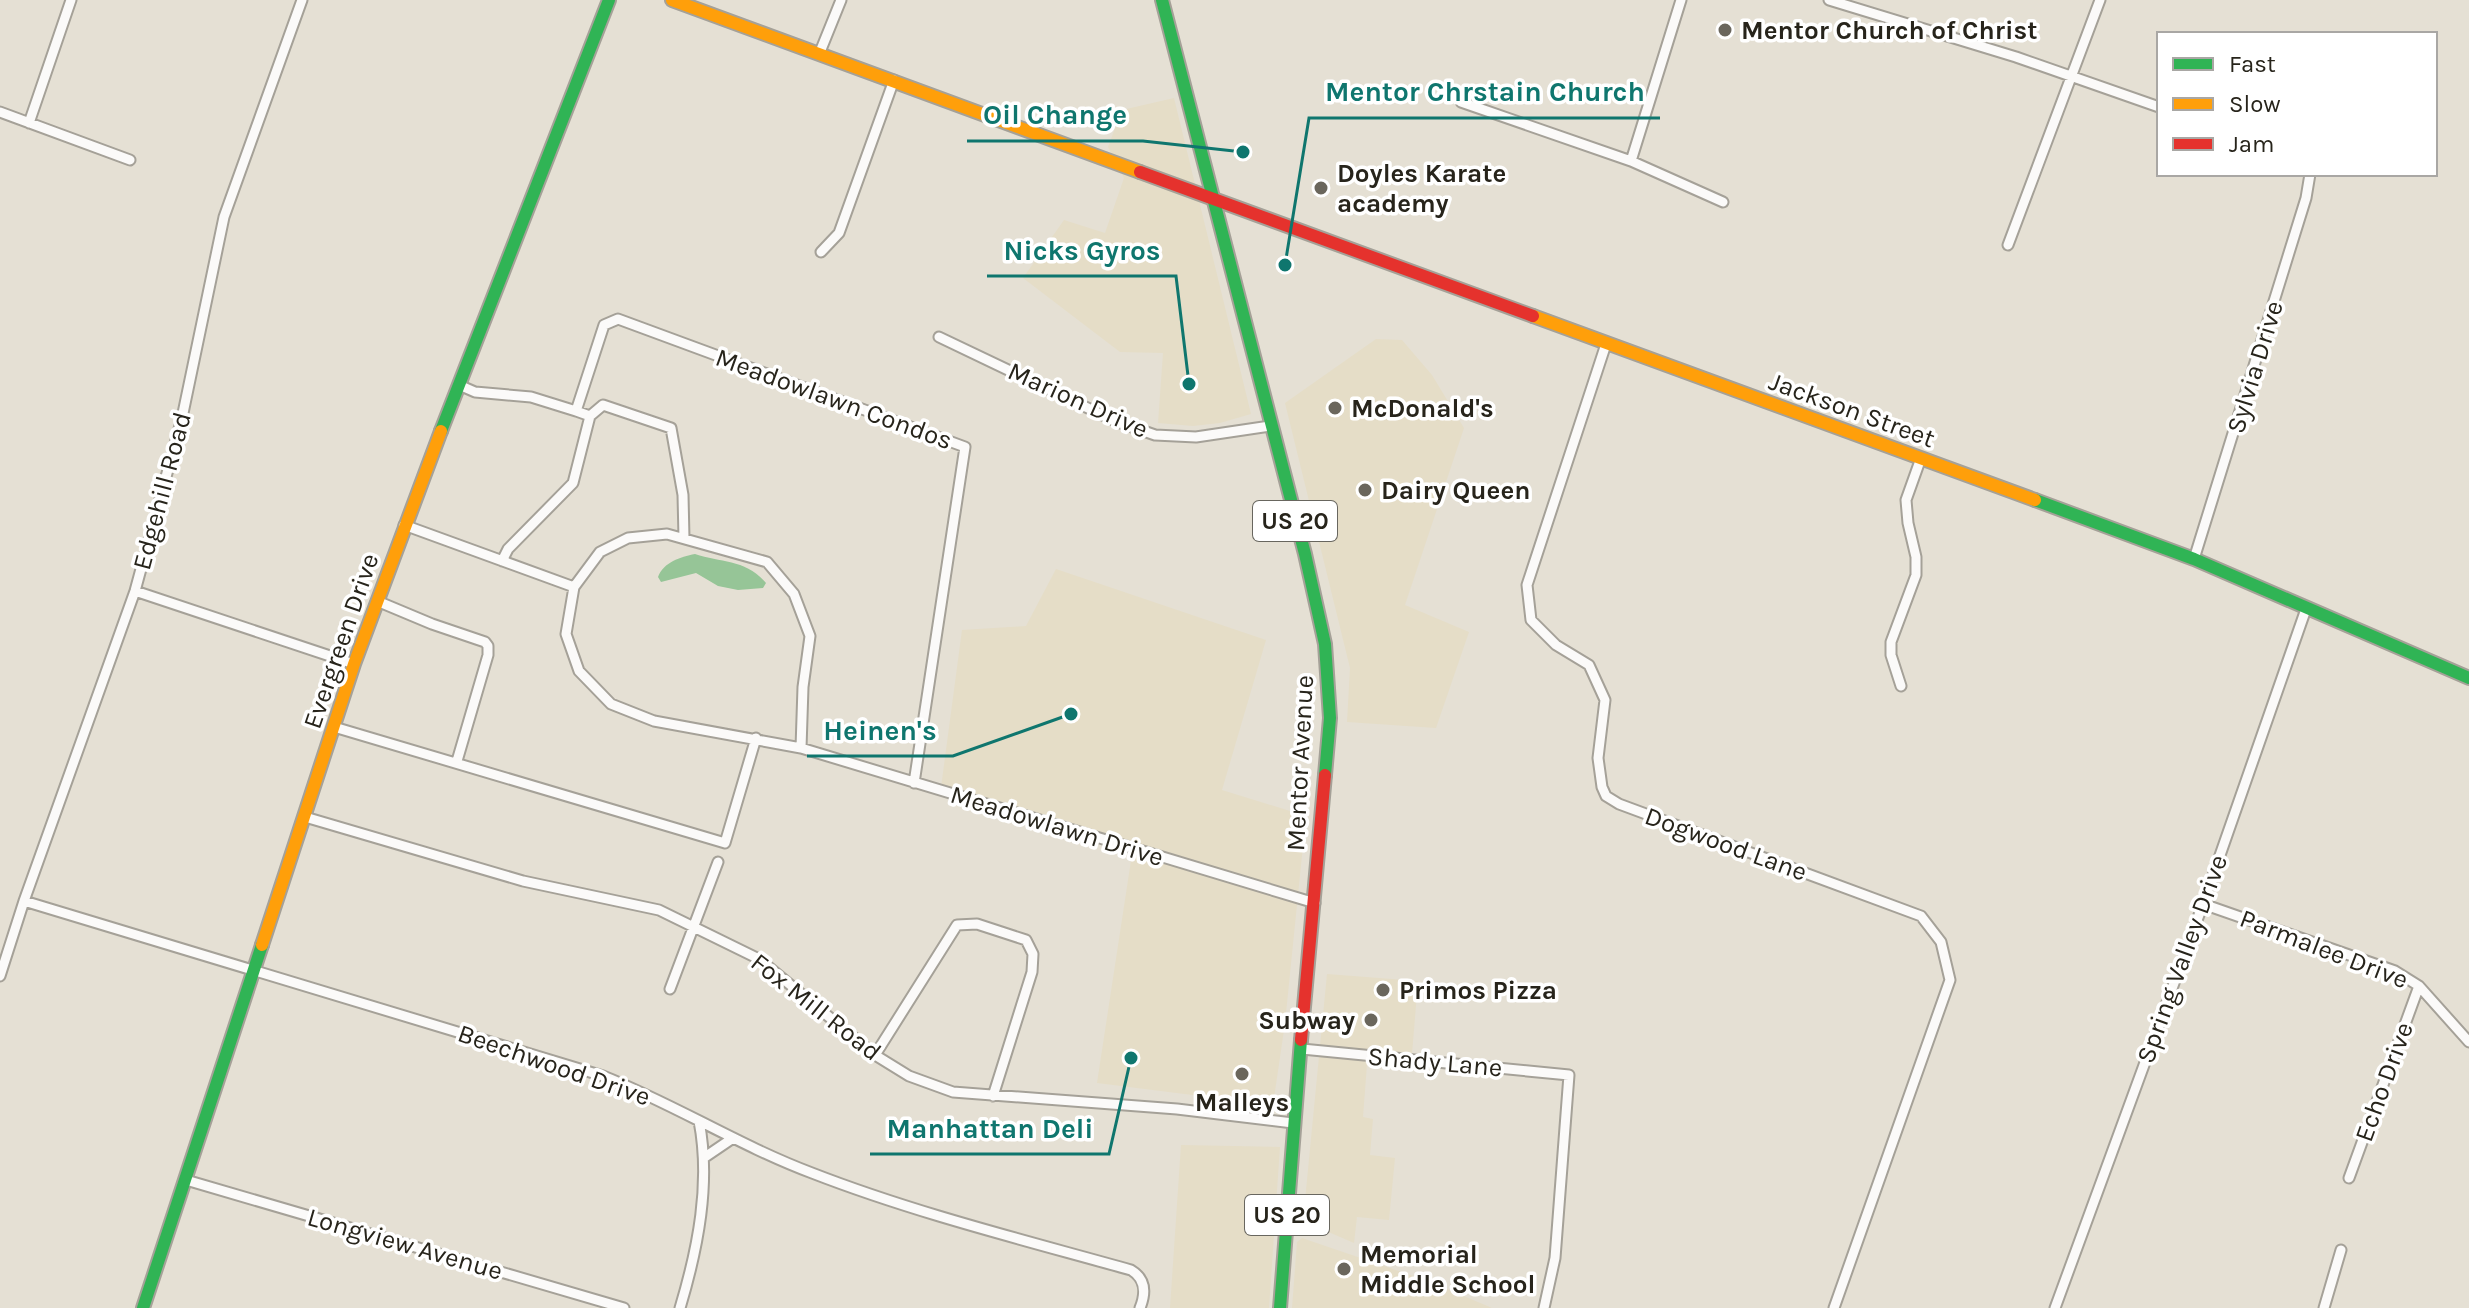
<svg xmlns="http://www.w3.org/2000/svg" width="2469" height="1308" font-family="Karla,sans-serif">
	<style>
		.built { fill: #e5ddc7 }
		.water { fill: #96c597 }
		.lines { fill: none; stroke-linecap: round; stroke-linejoin: round }
		.street-casing { stroke: #a5a198; stroke-width: 13 }
		.fast-casing { stroke: #a5a198; stroke-width: 16 }
		.slow-casing { stroke: #a5a198; stroke-width: 16 }
		.jam-casing { stroke: #a5a198; stroke-width: 16 }
		.street { stroke: #fbfaf9; stroke-width: 9 }
		.fast { stroke: #30b455; stroke-width: 12 }
		.slow { stroke: #ff9f0a; stroke-width: 12 }
		.jam { stroke: #e5322d; stroke-width: 12 }
		.poi-dot { fill: #6a665c; stroke: #fff; stroke-width: 3 }
		.labels { text-anchor: middle; dominant-baseline: central; stroke-width: 7; stroke-linejoin: round; paint-order: stroke }
		.shield { fill: #fff; stroke: #68665f; stroke-width: 2 }
		.shield-label { font-size: 24px; font-weight: bold; fill: #27241b }
		.poi-label { font-size: 26px; font-weight: bold; fill: #27241b; stroke: #fff; text-anchor: start }
		.street-label { font-size: 26px; fill: #27241b; stroke: #fff }
		.leader { fill: none; stroke: #0f766e; stroke-width: 3 }
		.callout-dot { fill: #0f766e; stroke: #fff; stroke-width: 3 }
		.callout-label { font-size: 28px; text-anchor: middle; font-weight: bold; fill: #0f766e; stroke: #fff; stroke-width: 7; stroke-linejoin: round; paint-order: stroke }
	</style>
	<rect width="100%" height="100%" fill="#e5e0d4"/>
	<!-- built -->
	<path class="built" d="M1174,98L1251,414L1220,423L1193,426L1158,423L1163,353L1120,352L1023,278L1064,220L1105,233L1124,178L1108,147L1122,110Z
		M1376,339L1402,340L1432,375L1464,428L1405,605L1469,632L1436,728L1347,722L1350,668L1285,403Z
		M1056,569L1266,640L1222,790L1306,816L1285,1023L1273,1105L1097,1083L1132,854L940,795L962,630L1026,626Z
		M1327,974L1418,981L1412,1054L1368,1051L1363,1117L1373,1119L1370,1155L1395,1158L1389,1220L1357,1217L1354,1243L1303,1221Z
		M1181,1145L1280,1147L1269,1308H1170Z
		M1302,1238L1431,1282L1492,1308H1292L1297,1242Z"/>
	<!-- water -->
	<path class="water" d="M695,554C721,563 746,559 766,583L763,588L738,590L718,586L696,573L661,582L658,577C664,562 680,557 695,554Z"/>
	<g class="lines">
		<!-- street casing -->
		<g class="street-casing">
			<path id="street" d="M1829,0L2016,57L2159,107
				M820,52L841,0
				M1461,102L1631,161L1723,202
				M0,112L130,160
				M29,123L71,0
				M1631,161L1681,0
				M2008,245L2100,0
				M821,252L839,233L894,80
				M939,337L1115,421L1155,435L1196,437L1270,426
				M1606,344L1527,585L1531,620L1556,645L1589,665L1605,700L1598,758L1602,787L1606,796L1619,804L1921,916L1941,942L1950,980L1834,1308
				M459,385L475,392L531,397L576,411
				M590,416L603,405L671,428L683,495L684,538
				M404,525L574,587
				M2194,559L2306,198L2310,174
				M502,561L508,549L573,483L590,416L576,411L604,325L618,319L965,447L914,783
				M135,591L354,664
				M377,601L432,624L485,642L488,646V655L457,761
				M1901,686L1891,655V642L1916,575V557L1908,523L1906,500L1921,458
				M334,727L725,843L756,738
				M801,748L803,687L810,636L794,594L767,562L667,534L628,538L600,552L574,587L566,634L579,671L611,704L654,721L801,748L1315,903
				M305,817L523,881L659,910L759,959L875,1055L909,1076L953,1092L1177,1109L1293,1123
				M24,901L603,1076C674,1104 740,1146 812,1173C915,1213 1024,1240 1131,1270C1146,1279 1146,1293 1140,1308
				M2203,904L2395,971L2419,986L2469,1042
				M0,976L24,901L135,591L182,418L224,217L302,0
				M670,989L718,862
				M1302,1049L1569,1075L1555,1258L1544,1308
				M875,1055L957,925L977,924L1026,940L1033,954L1032,972L993,1096
				M705,1157L733,1138
				M2349,1178L2419,986
				M186,1180L624,1308
				M680,1308C698,1248 711,1183 699,1121
				M2055,1308L2203,904L2306,609
				M2324,1308L2341,1250"/>
		</g>
		<!-- fast casing -->
		<g class="fast-casing">
			<path id="fast" d="M1162,0L1305,554L1325,644L1330,718L1325,775
				M441,431L609,0
				M2035,500L2194,559L2469,678
				M143,1308L262,945
				M1280,1308L1301,1040"/>
		</g>
		<!-- slow casing -->
		<g class="slow-casing">
			<path id="slow" d="M672,0L1140,172
				M1533,316L2035,500
				M262,945L354,664L441,431"/>
		</g>
		<!-- jam casing -->
		<g class="jam-casing">
			<path id="jam" d="M1140,172L1533,316
				M1301,1040L1325,775"/>
		</g>
		<!-- street -->
		<use href="#street" class="street"/>
		<!-- fast -->
		<use href="#fast" class="fast"/>
		<!-- slow -->
		<use href="#slow" class="slow"/>
		<!-- jam -->
		<use href="#jam" class="jam"/>
	</g>
	<!-- markers -->
	<g class="poi-dot">
		<circle cx="1725" cy="30" r="8"/>
		<circle cx="1321" cy="188" r="8"/>
		<circle cx="1335" cy="408" r="8"/>
		<circle cx="1365" cy="490" r="8"/>
		<circle cx="1383" cy="990" r="8"/>
		<circle cx="1371" cy="1020" r="8"/>
		<circle cx="1242" cy="1074" r="8"/>
		<circle cx="1344" cy="1269" r="8"/>
	</g>
	<g class="labels">
		<!-- shield labels -->
		<g class="shield">
			<rect x="1253" y="501" width="84" height="40" rx="6"/>
			<rect x="1245" y="1195" width="84" height="40" rx="6"/>
		</g>
		<g class="shield-label">
			<text x="1295" y="521">US 20</text>
			<text x="1287" y="1215">US 20</text>
		</g>
		<!-- poi labels -->
		<g class="poi-label">
			<text x="1741" y="30">Mentor Church of Christ</text>
			<text x="1337" y="173">Doyles Karate<tspan x="1337" dy="30">academy</tspan></text>
			<text x="1351" y="408">McDonald's</text>
			<text x="1381" y="490">Dairy Queen</text>
			<text x="1399" y="990">Primos Pizza</text>
			<text x="1355" y="1020" text-anchor="end">Subway</text>
			<text x="1242" y="1102" text-anchor="middle">Malleys</text>
			<text x="1360" y="1254">Memorial<tspan x="1360" dy="30">Middle School</tspan></text>
		</g>
		<!-- street labels -->
		<g class="street-label">
			<text transform="translate(2255 367) rotate(-73)">Sylvia Drive</text>
			<text transform="translate(834 399) rotate(20)">Meadowlawn Condos</text>
			<text transform="translate(1078 400) rotate(24)">Marion Drive</text>
			<text transform="translate(1852 410) rotate(20)">Jackson Street</text>
			<text transform="translate(162 491) rotate(-75)">Edgehill Road</text>
			<text transform="translate(341 641) rotate(-71)">Evergreen Drive</text>
			<text transform="translate(1300 763) rotate(-87)">Mentor Avenue</text>
			<text transform="translate(1057 826) rotate(17)">Meadowlawn Drive</text>
			<text transform="translate(1726 844) rotate(20)">Dogwood Lane</text>
			<text transform="translate(2324 949) rotate(21)">Parmalee Drive</text>
			<text transform="translate(2182 959) rotate(-70)">Spring Valley Drive</text>
			<text transform="translate(816 1007) rotate(38)">Fox Mill Road</text>
			<text transform="translate(1435 1062) rotate(5)">Shady Lane</text>
			<text transform="translate(554 1065) rotate(19)">Beechwood Drive</text>
			<text transform="translate(2384 1082) rotate(-70)">Echo Drive</text>
			<text transform="translate(405 1244) rotate(16)">Longview Avenue</text>
		</g>
	</g>
	<!-- callouts -->
	<path class="leader" d="M1285 265L1309 118H1660M1243 152L1143 141H967M1189 384L1176 276H987M1071 714L953 756H807M1131 1058L1109 1154H870"/>
	<g class="callout-dot">
		<circle cx="1285" cy="265" r="8"/>
		<circle cx="1243" cy="152" r="8"/>
		<circle cx="1189" cy="384" r="8"/>
		<circle cx="1071" cy="714" r="8"/>
		<circle cx="1131" cy="1058" r="8"/>
	</g>
	<g class="callout-label">
		<text x="1485" y="101">Mentor Chrstain Church</text>
		<text x="1055" y="124">Oil Change</text>
		<text x="1082" y="260">Nicks Gyros</text>
		<text x="880" y="740">Heinen's</text>
		<text x="990" y="1138">Manhattan Deli</text>
	</g>
	<!-- legend -->
	<rect x="2157" y="32" width="280" height="144" fill="#ffffff" stroke="#a9a7a4" stroke-width="2"/>
	<rect x="2173" y="58" width="40" height="12" fill="#30b455" stroke="#a9a7a4" stroke-width="2"/>
	<text x="2229" y="72" font-size="24" fill="#27241b">Fast</text>
	<rect x="2173" y="98" width="40" height="12" fill="#ff9f0a" stroke="#a9a7a4" stroke-width="2"/>
	<text x="2229" y="112" font-size="24" fill="#27241b">Slow</text>
	<rect x="2173" y="138" width="40" height="12" fill="#e5322d" stroke="#a9a7a4" stroke-width="2"/>
	<text x="2229" y="152" font-size="24" fill="#27241b">Jam</text>
</svg>
